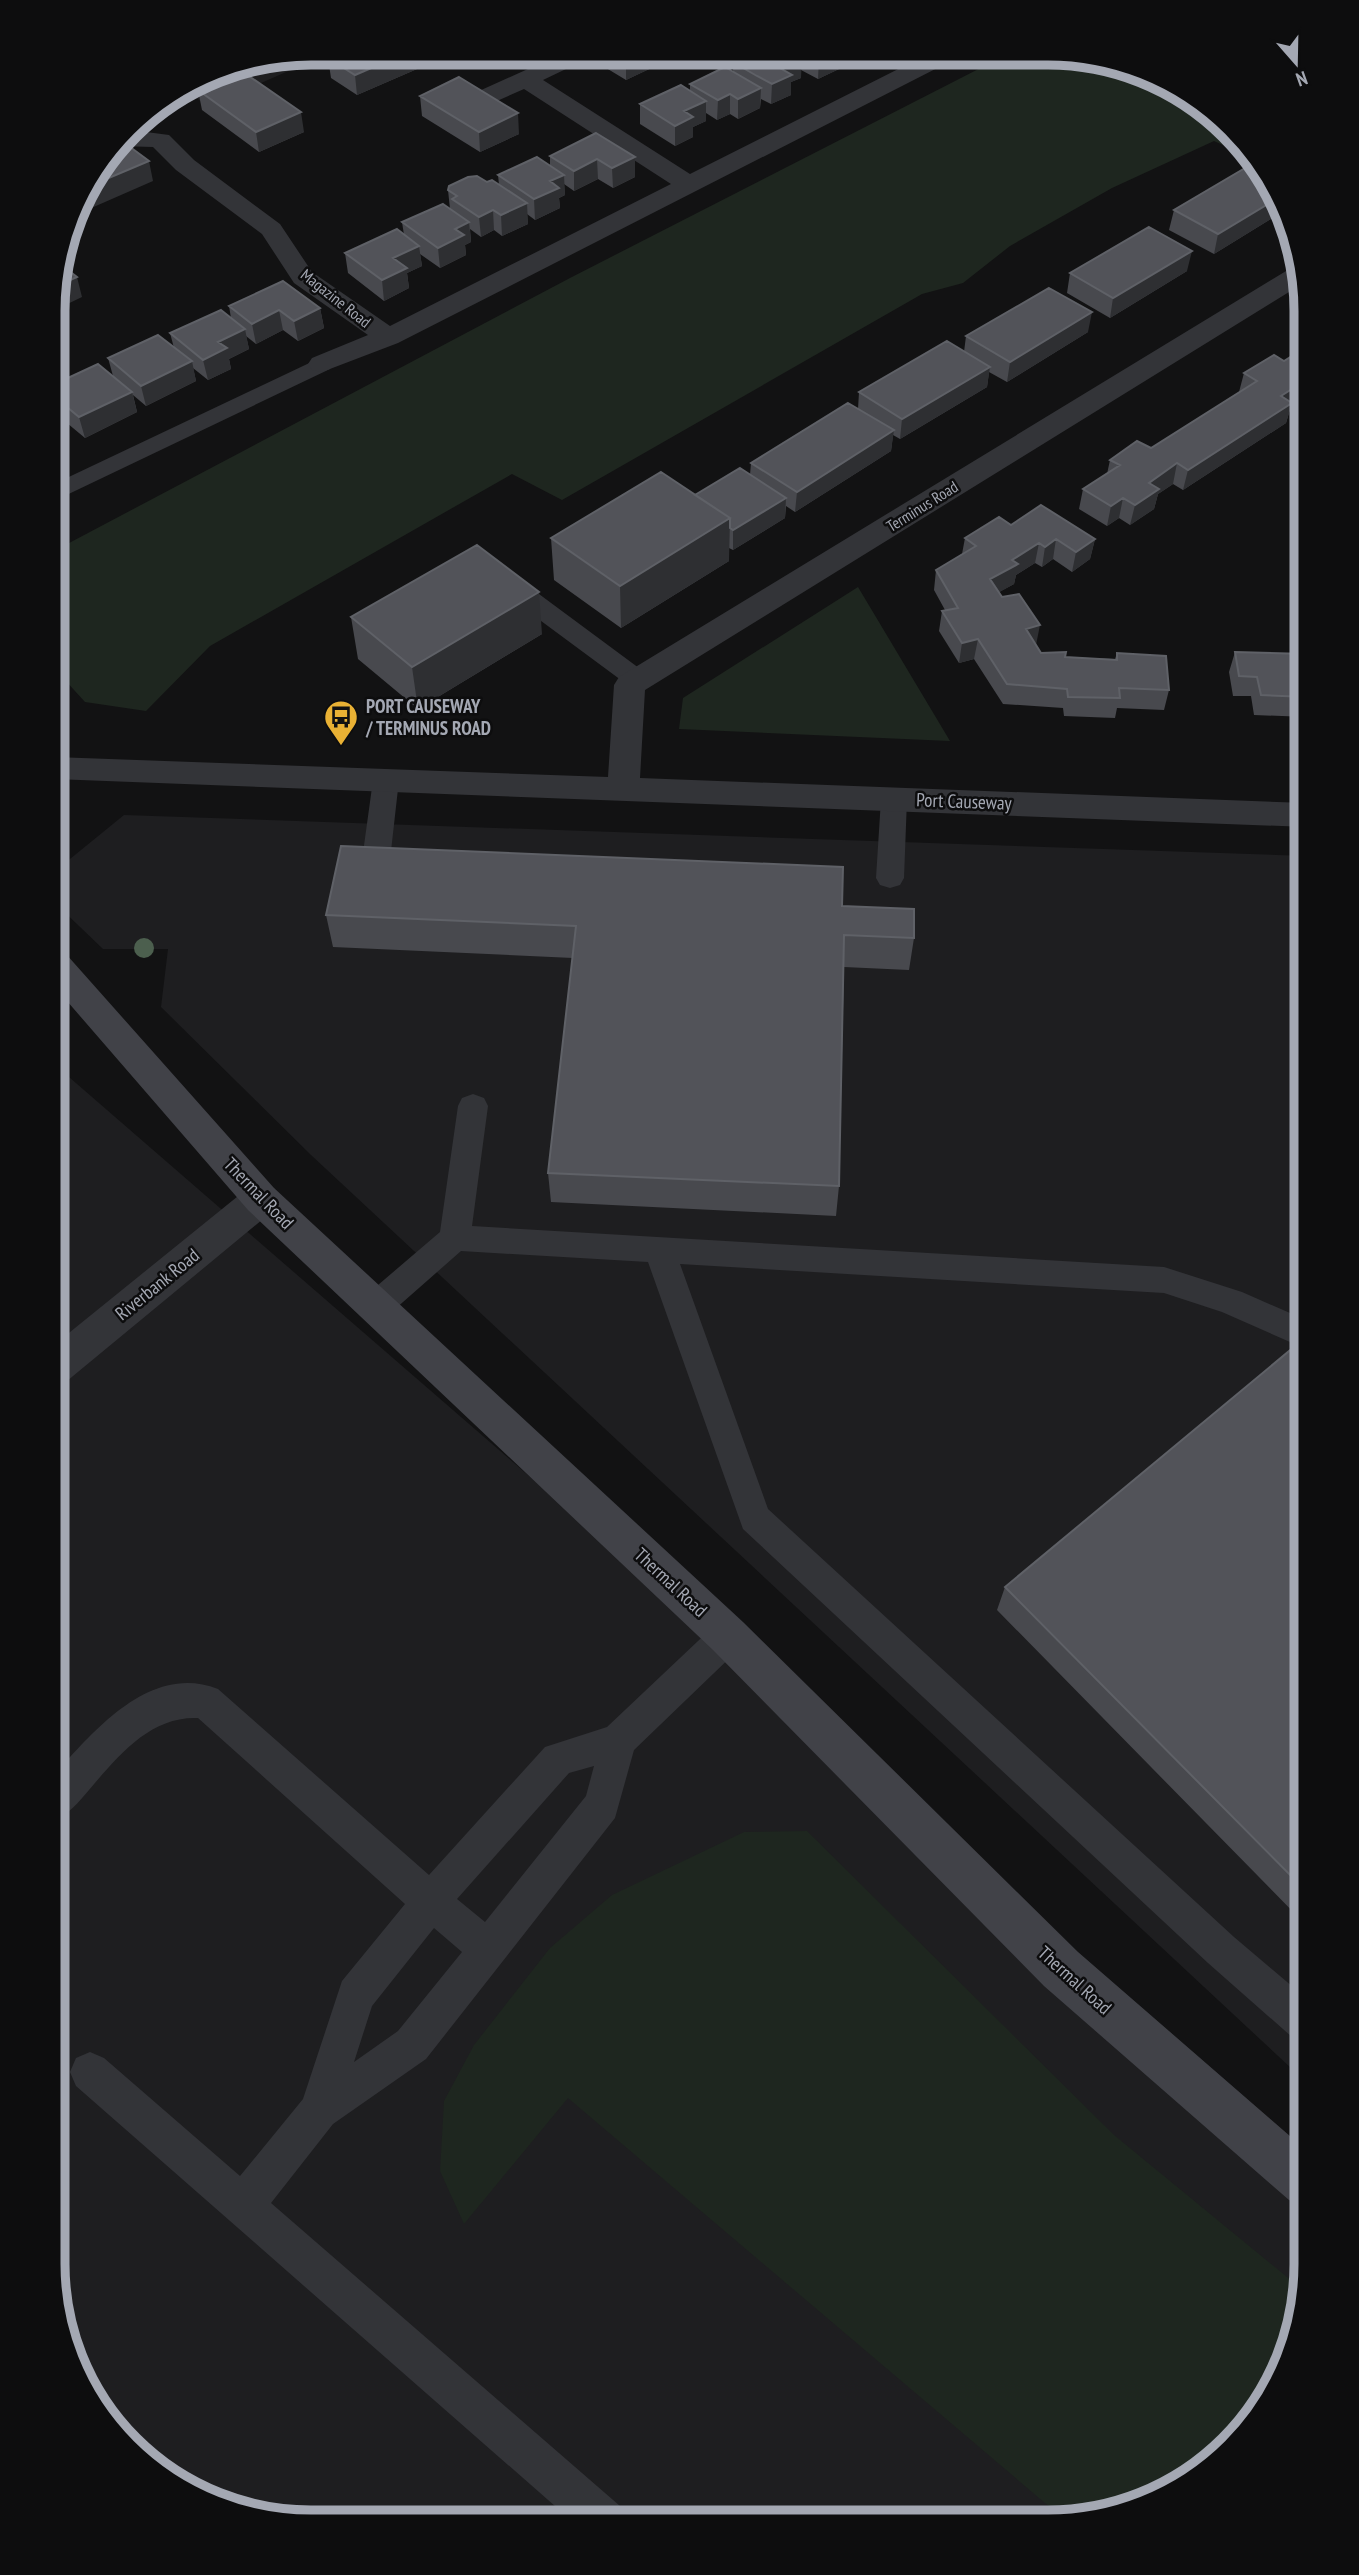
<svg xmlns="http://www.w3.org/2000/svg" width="1359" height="2575" font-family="'PT Sans Narrow',sans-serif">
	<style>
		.built { fill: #1e1e20 }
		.green { fill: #1e261f }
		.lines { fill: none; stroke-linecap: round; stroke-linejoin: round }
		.lane { fill: #333438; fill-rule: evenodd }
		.street { fill: #333438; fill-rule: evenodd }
		.secondary { fill: #414248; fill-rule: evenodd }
		.tree { fill: #4c5f4e }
		.wall { fill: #48494e }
		.shaded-wall { fill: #2e2f32 }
		.building { fill: #525359; stroke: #5f6167; stroke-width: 2 }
		.labels { text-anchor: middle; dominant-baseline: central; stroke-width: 5; stroke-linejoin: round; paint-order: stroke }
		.far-street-label { font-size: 16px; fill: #a4a8b3; stroke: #0d0d0e }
		.poi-label { font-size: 19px; font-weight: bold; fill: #a4a8b3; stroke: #0d0d0e; text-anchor: start }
		.street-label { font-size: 19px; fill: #a4a8b3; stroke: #0d0d0e }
		.rim { fill: none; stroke: #a4a8b3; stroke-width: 9 }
	</style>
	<rect width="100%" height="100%" fill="#121213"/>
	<!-- built -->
	<path class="built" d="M311,53H330L208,106L184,90L212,72Z
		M124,815L1306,856V2082L311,1155L161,1007L168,949H103L54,902V872Z
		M54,1064L1306,2150V2282L1287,2363L1253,2422L1192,2479L1131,2509L1048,2522L277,2520L197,2496L141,2459L96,2408L66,2347L53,2264Z"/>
	<!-- green -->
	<path class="green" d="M1002,57H1098L1162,79L1218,116L1257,160L1214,141L1112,188L1010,246L963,283L922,294L562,500L512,474L210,646L146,711L85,702L54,668V551L570,278Z
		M858,587L950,741L679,729L683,698Z
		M807,1831L1114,2135L1304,2291L1287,2363L1253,2422L1192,2479L1131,2509L1065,2520L568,2098L464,2224L440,2171L444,2101L474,2045L550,1948L612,1895L744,1832Z"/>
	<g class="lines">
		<!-- lane -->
		<path class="lane" d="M322,357L330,359L333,364L330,369L54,501V484Z
			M507,575L516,577L647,674L651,680L647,686L638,689L629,686L498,589L495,583L498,577Z
			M386,771L395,773L399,780L390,860L386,867L376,870L366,867L362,860L373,780L377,773Z
			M894,789L903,792L907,799L904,878L900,885L890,888L880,885L876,878L881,799L885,792Z
			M473,1094L484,1098L488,1106L472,1226L1164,1267L1242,1292L1306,1320V1349L1222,1312L1164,1293L680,1264L768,1509L1234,1937L1306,1998V2042L1292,2037L1208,1963L743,1529L648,1262L461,1251L386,1317L375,1321L364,1317L359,1307L364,1297L440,1232L458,1106L462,1098Z
			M728,1620L740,1624L745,1636L740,1648L634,1750L615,1818L426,2059L333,2124L271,2203L620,2506L627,2521H572L76,2086L70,2072L76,2058L90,2052L104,2058L240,2176L303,2099L342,1981L405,1904L198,1718C150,1716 118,1756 89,1790C78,1803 69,1814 53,1821V1776C93,1732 150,1662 218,1689L429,1875L545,1747L607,1727L716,1624ZM594,1766L586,1796L485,1922L457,1899L569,1773ZM434,1928L462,1952L398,2031L354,2062L372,2006Z"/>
		<!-- street -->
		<path class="street" d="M924,56H954L951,61L398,343L322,372L312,370L308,364L312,358L368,335L294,283L262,234L176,170L153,147L118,146L131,130L169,135L194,160L280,224L312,272L390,326L671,184L524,89L497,101L488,103L479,101L476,96L479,91L550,59H566L570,64L566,69L543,80L690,174Z
			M1299,266L1302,284L645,690L640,778L1306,803V827L54,779V757L608,777L614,685L619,677L1291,268Z
			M261,1184L274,1188L280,1199L274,1210L67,1381L53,1386L54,1345L248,1188Z"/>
		<!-- secondary -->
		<path class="secondary" d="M54,950L66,954L274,1188L743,1622L1078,1952L1306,2150V2208L1289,2200L1044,1986L713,1650L248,1210L54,986Z"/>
	</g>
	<!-- trees -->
	<circle class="tree" cx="144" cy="948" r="10"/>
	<!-- wall -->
	<path class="wall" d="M340,53H416L417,69L357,95L331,78L328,58Z
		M445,53L480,54L460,62Z
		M583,54L666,55V61L626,80Z
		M734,55L842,56V58L840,59L839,69L818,79L801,70V78L791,82V95L771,104L761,99L760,108L738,119L730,114L717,120L706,113V121L693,127V137L675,146L640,124V104L690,91V84L733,71Z
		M198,90L304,132L259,152L202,110Z
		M180,92L183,103L169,109L162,103Z
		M420,96L519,134L480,152L422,116Z
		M596,133L635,177L613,188L598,179L574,191L564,184L565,195L559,198L560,208L535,220L527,214L528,224L502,236L494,230L481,237L470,229L471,242L465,245L466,255L440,268L420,254L422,266L407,273L409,288L384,301L348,273L345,253L404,235L402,222L450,209L448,190L499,185L498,175L550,166V156Z
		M1263,168L1284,211L1214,254L1169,230L1174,210Z
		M1187,271L1110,318L1067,293L1070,273Z
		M229,306L320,308L324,328L298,341L283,330L256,344L246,336L249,349L229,359L231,369L208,380L193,368L196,381L146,406L133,395L137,412L85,438L55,413V384L113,376L108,358L174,348L170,333L231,318Z
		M1088,332L1007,382L989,372L987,387L900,439L893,435L891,451L795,512L786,506L785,518L733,550L729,548V561L621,628L554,580L551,538L695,495L750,475L751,463L858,409L859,392L964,352L966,336Z
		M1306,347V397L1291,406L1286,423L1183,490L1173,484L1158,494L1154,509L1130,525L1119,518L1107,526L1079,509L1083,489L1107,474L1110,460L1151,448L1239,392L1244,373L1284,361Z
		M1011,525L1095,539L1090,559L1072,572L1053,559L1042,567L1035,563L1016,575L1014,584L999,592L1041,653L1065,657L1115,659L1117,653L1169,690L1164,710L1117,708L1115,718L1064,716L1063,708L1003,704L974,659L959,663L939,631L942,611L945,610L934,590L936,570L962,554L965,538Z
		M351,617L542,634L418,709L358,659Z
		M1235,652L1306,654V717L1254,715L1251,696H1233L1229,672Z
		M842,906L914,938L909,970L844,967L839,1186L836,1216L551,1202L548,1173L573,958L333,947L326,915Z
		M1306,1337V1925L997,1610L1005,1587Z"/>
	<!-- shaded-wall -->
	<path class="shaded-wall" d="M406,53H416L417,69L357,95L355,75Z
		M459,53L480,54L460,62Z
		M637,55H666V61L626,80V60Z
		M827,56H842V58L840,59L839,69L818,79L819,59Z
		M802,58L801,78L791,82V95L771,104L772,84L780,68Z
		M761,88L760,108L738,119V99Z
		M180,93L183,103L169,109L167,100Z
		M730,94V114L717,120L718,100Z
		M706,101V121L693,127V137L675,146V126L684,111Z
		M301,112L304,132L259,152L256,132Z
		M518,113L519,134L480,152L479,132Z
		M635,157V177L613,188L612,168Z
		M597,159L598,179L574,191V171Z
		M149,161L153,181L73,216L79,196L85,188Z
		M564,175L565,195L559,198L560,208L535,220L534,199L550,181Z
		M1278,198L1284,211L1214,254L1218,234Z
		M527,203L528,224L502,236L501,215Z
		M493,210L494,230L481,237L479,217Z
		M469,222L471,242L465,245L466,255L440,268L438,248L455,229Z
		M419,246L422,266L407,273L409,288L384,301L382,280L393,258Z
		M1192,251L1187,271L1110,318L1113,298Z
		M77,277L82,297L55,310V287Z
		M320,308L324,328L298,341L294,321Z
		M279,310L283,330L256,344L252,324Z
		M1092,312L1088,332L1007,382L1010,362Z
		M245,329L249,349L229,359L231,369L208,380L203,360L218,342Z
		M192,361L196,381L146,406L141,386Z
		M990,367L987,387L900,439L902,419Z
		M1306,380V397L1291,406L1286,423L1183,490L1188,470L1281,396Z
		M132,392L137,412L85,438L79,417Z
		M894,430L891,451L795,512L797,492Z
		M1177,463L1173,484L1158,494L1154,509L1130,525L1135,505L1149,483Z
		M786,498L785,518L733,550V530Z
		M1123,498L1119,518L1107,526L1111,506Z
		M730,518L729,561L621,628L620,586Z
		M1056,539L1053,559L1042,567L1045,547Z
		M1095,539L1090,559L1072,572L1076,552Z
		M1039,543L1035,563L1016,575L1014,584L987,599L990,579L1012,560Z
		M539,592L542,634L418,709L412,667Z
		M1040,625L1036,645L1026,629Z
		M978,639L974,659L959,663L962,643Z"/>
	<!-- building -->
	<path class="building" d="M340,53H406L355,75L328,58Z
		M617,54L637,55L626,60Z
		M748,55L798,56L802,58L780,68L792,75L772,84L757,76L733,62Z
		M812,56H827L819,59Z
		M725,67L761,88L738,99L730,94L718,100L690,84Z
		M243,72L301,112L256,132L198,90Z
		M459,77L518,113L479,132L420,96Z
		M681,85L706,101L684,111L693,117L675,126L640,104Z
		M596,133L635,157L612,168L597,159L574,171L550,156Z
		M122,141L149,161L85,188Z
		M537,157L564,175L550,181L559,188L534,199L498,175Z
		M1257,161L1263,168L1278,198L1218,234L1174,210Z
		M477,176L487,182L492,180L527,203L501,215L493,210L479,217L452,199L457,196L448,190L449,186L468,177Z
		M443,204L469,222L455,229L464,235L438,248L402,222Z
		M1149,227L1192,251L1113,298L1070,273Z
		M397,229L419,246L393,258L407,268L382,280L345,253Z
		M59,263L77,277L55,287V277Z
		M283,281L320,308L294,321L279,310L252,324L229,306Z
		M1049,288L1092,312L1010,362L966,336Z
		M221,310L245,329L218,342L227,348L203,360L170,333Z
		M158,335L192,361L141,386L108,358Z
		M947,341L990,367L902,419L859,392Z
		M1306,347V380L1281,396L1292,403L1188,470L1177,463L1149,483L1159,489L1135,505L1123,498L1111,506L1083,489L1120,465L1110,460L1137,441L1151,448L1257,381L1244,373L1274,355L1284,361Z
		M98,364L132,392L79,417L55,397V384Z
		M848,403L894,430L797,492L751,463Z
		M740,468L786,498L733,530L730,528V518L695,495Z
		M661,472L730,518L620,586L551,538Z
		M1041,505L1095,539L1076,552L1056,539L1045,547L1039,543L1012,560L1018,564L990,579L1002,597L1019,594L1040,625L1026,629L1041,653L1066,652L1065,657L1117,660V653L1166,656L1169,690L1119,688L1120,698L1068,697L1067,689L1007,684L978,639L962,643L942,611L958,608L936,570L976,546L965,538L999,517L1011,525Z
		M477,545L539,592L412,667L351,617Z
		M1235,652L1306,654V697L1261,695L1257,677L1239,676Z
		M341,846L843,867L842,906L914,909V938L844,935L839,1186L548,1173L576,926L326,915Z
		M1306,1337V1891L1005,1587Z"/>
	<!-- icons -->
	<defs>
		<g id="bus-pin" transform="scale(1.75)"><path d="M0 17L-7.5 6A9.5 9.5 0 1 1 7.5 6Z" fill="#e9b134" stroke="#0d0d0e"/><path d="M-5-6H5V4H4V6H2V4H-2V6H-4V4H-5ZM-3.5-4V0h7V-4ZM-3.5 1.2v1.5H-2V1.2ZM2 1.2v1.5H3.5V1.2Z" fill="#111"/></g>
	</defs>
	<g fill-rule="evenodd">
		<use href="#bus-pin" x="341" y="717"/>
	</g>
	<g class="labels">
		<!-- far-street labels -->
		<g class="far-street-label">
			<text transform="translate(336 298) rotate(38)">Magazine Road</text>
			<text transform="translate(922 506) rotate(-32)">Terminus Road</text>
		</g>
		<!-- poi labels -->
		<g class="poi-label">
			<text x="366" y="706">PORT CAUSEWAY<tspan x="366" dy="22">/ TERMINUS ROAD</tspan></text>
		</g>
		<!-- street labels -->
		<g class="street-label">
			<text transform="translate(964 801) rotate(2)">Port Causeway</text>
			<text transform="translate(259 1193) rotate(46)">Thermal Road</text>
			<text transform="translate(157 1284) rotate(-39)">Riverbank Road</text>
			<text transform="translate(671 1582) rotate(43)">Thermal Road</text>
			<text transform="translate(1075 1980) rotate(42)">Thermal Road</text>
		</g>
	</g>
	<!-- crop -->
	<path d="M0 0H1359V2575H0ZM311 65H1048A246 246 0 0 1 1294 311V2264A246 246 0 0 1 1048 2510H311A246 246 0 0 1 65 2264V311A246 246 0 0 1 311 65Z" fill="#0d0d0e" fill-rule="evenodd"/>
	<path class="rim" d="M311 65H1048A246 246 0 0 1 1294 311V2264A246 246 0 0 1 1048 2510H311A246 246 0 0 1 65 2264V311A246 246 0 0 1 311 65Z"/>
	<!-- north arrow -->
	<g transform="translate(1296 63) rotate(160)" stroke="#0d0d0e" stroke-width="5" paint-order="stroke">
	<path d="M0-5L12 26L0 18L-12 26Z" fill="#a4a8b3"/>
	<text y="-10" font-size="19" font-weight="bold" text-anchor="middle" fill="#a4a8b3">N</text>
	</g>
</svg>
